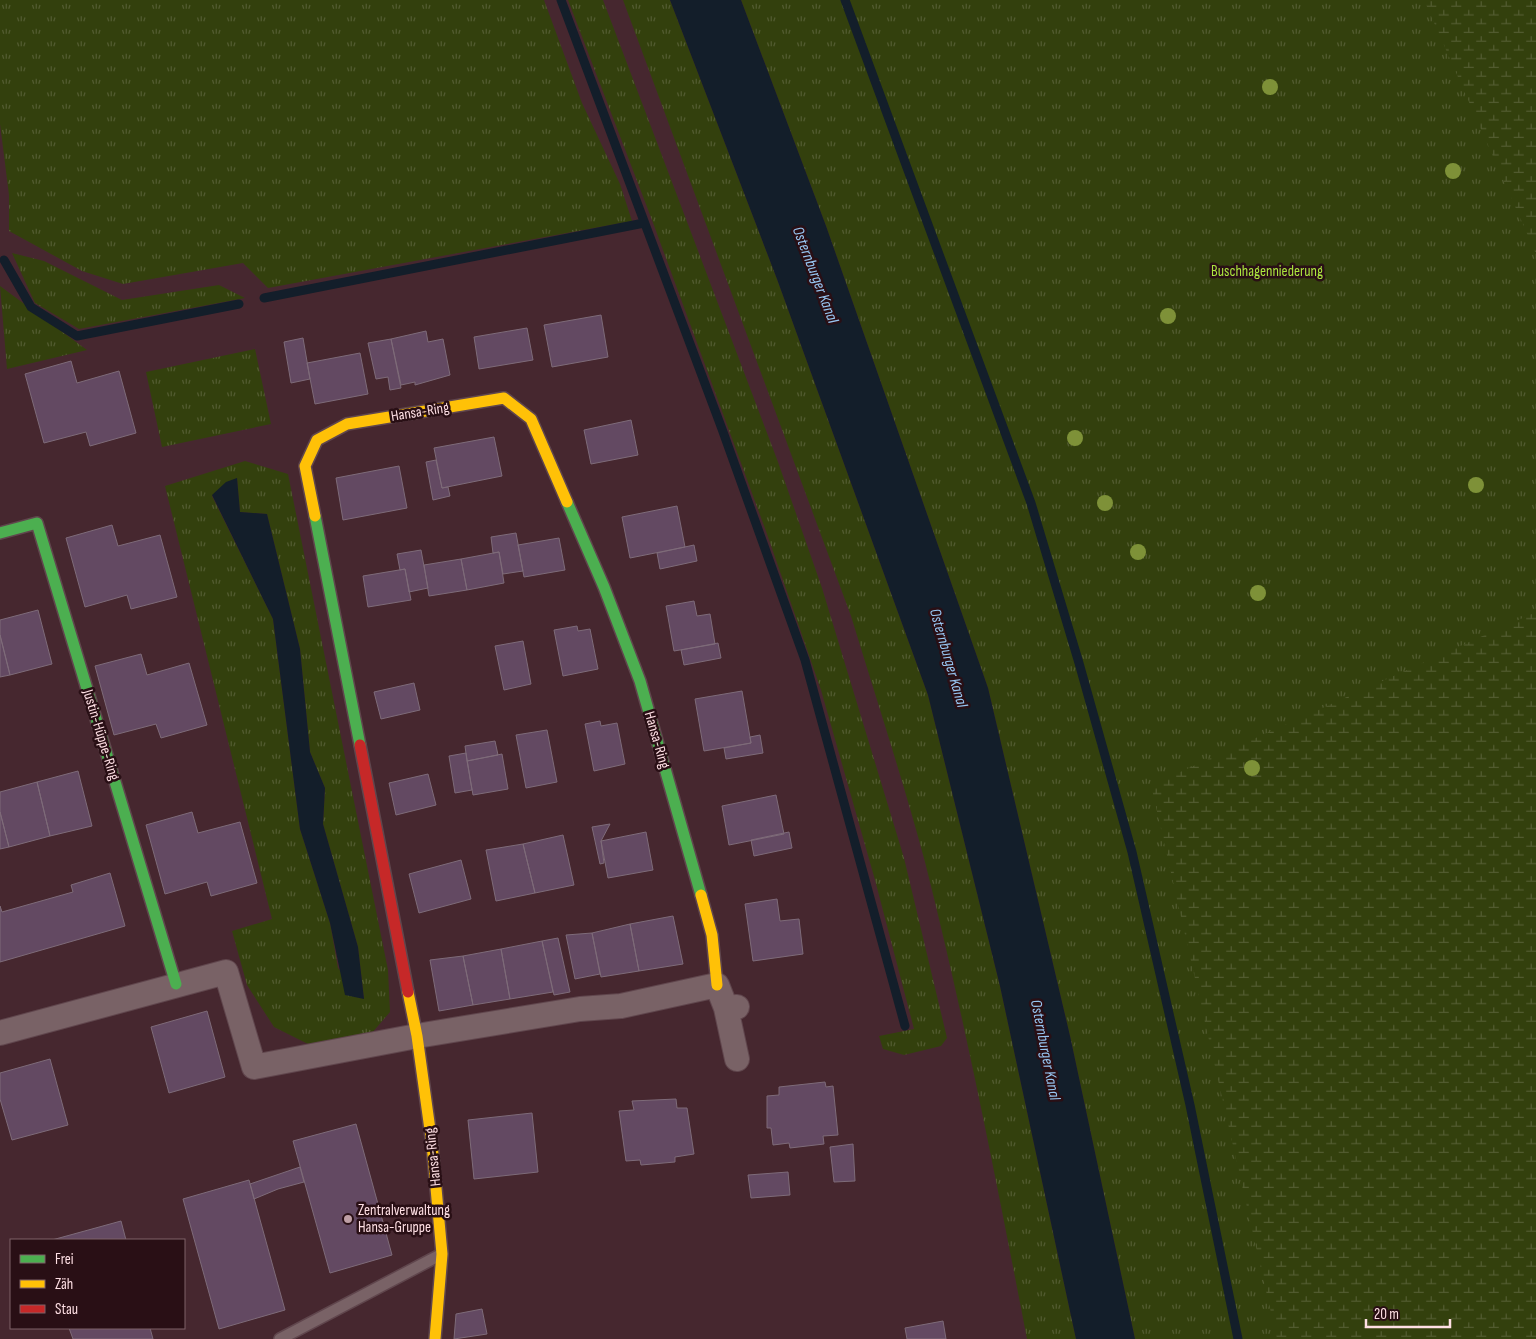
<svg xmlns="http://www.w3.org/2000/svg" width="1536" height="1339" font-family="'Sofia Sans Condensed',sans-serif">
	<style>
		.grass { fill: url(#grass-tufts); fill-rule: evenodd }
		.wetland { fill: url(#wetland-marsh) }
		.water { fill: #131e2a }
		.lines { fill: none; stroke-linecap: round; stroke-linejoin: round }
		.stream { stroke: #131e2a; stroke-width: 9 }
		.building { fill: #634962; stroke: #7e6b79 }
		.lane-casing { stroke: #60464d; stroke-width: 14 }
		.street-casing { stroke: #60464d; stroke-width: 26 }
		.fast-casing { stroke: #60464d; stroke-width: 14 }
		.slow-casing { stroke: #60464d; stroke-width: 14 }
		.jam-casing { stroke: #60464d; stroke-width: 14 }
		.lane { stroke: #796266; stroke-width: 11 }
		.street { stroke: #796266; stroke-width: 24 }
		.fast { stroke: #4caf50; stroke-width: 11 }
		.slow { stroke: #ffc107; stroke-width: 11 }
		.jam { stroke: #c62828; stroke-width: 11 }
		.tree { fill: #7e9138 }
		.poi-dot { fill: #be9fa5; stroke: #290f15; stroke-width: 2 }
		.labels { text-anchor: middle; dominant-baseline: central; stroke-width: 5; stroke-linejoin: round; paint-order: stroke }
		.park-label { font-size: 15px; fill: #ace73f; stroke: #290f15 }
		.street-label { font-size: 15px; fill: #fedfe4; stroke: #290f15 }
		.poi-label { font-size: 15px; fill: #fedfe4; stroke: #290f15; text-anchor: start }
		.water-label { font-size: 16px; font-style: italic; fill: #97c6f2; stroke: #290f15 }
	</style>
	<defs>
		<pattern id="grass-tufts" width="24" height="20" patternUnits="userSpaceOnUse" patternTransform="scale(1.25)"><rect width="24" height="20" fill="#33400d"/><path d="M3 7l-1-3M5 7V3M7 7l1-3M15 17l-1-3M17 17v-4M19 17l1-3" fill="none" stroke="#525b30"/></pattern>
		<pattern id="wetland-marsh" width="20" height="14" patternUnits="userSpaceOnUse" patternTransform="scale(1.25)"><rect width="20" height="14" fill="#33400d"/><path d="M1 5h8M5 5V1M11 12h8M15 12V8" fill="none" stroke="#525b30"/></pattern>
	</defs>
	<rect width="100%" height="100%" fill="#46272f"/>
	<!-- grass -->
	<path class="grass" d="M0,0H544L582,103L620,184L632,221L268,288L243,263L123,284L82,271L9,231V195L0,124Z
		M568,0H603L778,462L822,588L904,858L947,1038L941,1046L904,1055L883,1049L879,1036L914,1029L875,880L821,690L767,534L652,220Z
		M623,0H670L777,279L928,695L1000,986L1076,1339H1027C996,1179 965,1020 925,862C903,780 876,698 851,616Z
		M741,0H1536V1339H1135L1070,1036L988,688L826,226Z
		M12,253L44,261L122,300L219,285L245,298L79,329L35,303Z
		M0,286L87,350L7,369Z
		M255,349L271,424L162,447L146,372Z
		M245,461L288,474L388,970L390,1012L371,1034L312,1046L274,1027L247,985L232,931L272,919L165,486ZM237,478L240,512L267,514L300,649L310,752L325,788L323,824L358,947L364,999L338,968L330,923L300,829L273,619L212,496Z"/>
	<!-- wetland -->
	<path class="wetland" d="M1424,0H1536V254Z
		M1536,612V1339H1277L1151,785Z"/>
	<!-- water -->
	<path class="water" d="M670,0H741L826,226L988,688L1070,1036L1135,1339H1076L1000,986L928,695L777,279Z
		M237,478L240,512L267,514L300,649L310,752L325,788L323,824L358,947L364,999L345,995L330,923L300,829L273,619L212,495L226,482Z"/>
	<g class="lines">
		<!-- stream -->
		<path class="stream" d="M561,0L722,429L805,660L905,1026
			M845,0L1031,503L1079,663L1132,852L1190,1105L1238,1339
			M4,260L31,307L77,336L239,304
			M264,298L644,223"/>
	</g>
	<!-- building -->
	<path class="building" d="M601,315L608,357L552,367L544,325Z
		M527,328L533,360L479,369L474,337Z
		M426,331L428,342L443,339L450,375L415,385V382L401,385L391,339Z
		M303,338L310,379L291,383L284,342Z
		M391,339L401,388L390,390L388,377L376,379L368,343Z
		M360,353L368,394L315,404L307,363Z
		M71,361L77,383L119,371L136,433L90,446L86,432L44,443L25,374Z
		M631,420L638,455L591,464L584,430Z
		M494,437L502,476L442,488L434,448Z
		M436,460L442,488L448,487L450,496L433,500L426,462Z
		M399,466L407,508L343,520L336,478Z
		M677,506L685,547L630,558L622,517Z
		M112,525L118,546L160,535L177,597L131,609L127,595L85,607L66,538Z
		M516,533L523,571L503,574L499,552L493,553L491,537Z
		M559,538L565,570L524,577L518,545Z
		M694,545L697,561L660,569L657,553Z
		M421,550L428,588L409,592L405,569L400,570L397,554Z
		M499,552L504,583L467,590L461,559Z
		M461,559L467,590L429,596L424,565Z
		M405,569L411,600L368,607L363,576Z
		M694,601L697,616L710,614L715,644L674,651L666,606Z
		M38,610L52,664L10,675L0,635V620Z
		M577,626L578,631L590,629L598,669L563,676L554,630Z
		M0,635L10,675L0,677Z
		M523,641L531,684L504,690L495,646Z
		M718,643L721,658L684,665L681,650Z
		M141,654L147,675L189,663L207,725L161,738L156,724L114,735L95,666Z
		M414,683L420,710L381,719L374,692Z
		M742,691L751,743L704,751L695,699Z
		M600,721L601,726L617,723L625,764L594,771L585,724Z
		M547,730L557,782L526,788L516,735Z
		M760,735L763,753L726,759L724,748L751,743L750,737Z
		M495,741L498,755L467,761L465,746Z
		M466,753L472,790L455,793L449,756Z
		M502,754L508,789L473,795L467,761Z
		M78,771L92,826L50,836L37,782Z
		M428,774L436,805L396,815L389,783Z
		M37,782L50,836L9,847L0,812V792Z
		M776,795L784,834L729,845L722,806Z
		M0,812L9,847L0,849Z
		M192,812L198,833L240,822L257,883L211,896L207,882L165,894L146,825Z
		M610,824L601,841L604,863L600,864L592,827Z
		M646,832L653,870L608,878L601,841Z
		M789,832L792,848L754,856L751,840Z
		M563,835L574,885L535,893L523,844Z
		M523,844L535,893L496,901L486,850Z
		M461,860L471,899L419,913L409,874Z
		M110,873L125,926L0,962V906L2,912L73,892L71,885Z
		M777,899L780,921L799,919L803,954L753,961L745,904Z
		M673,916L683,964L639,971L630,924Z
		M630,924L639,971L601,977L592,933Z
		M592,933L600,974L575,979L566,935Z
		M558,938L570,992L554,995L542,941Z
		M542,941L553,992L510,999L501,949Z
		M501,949L510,999L473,1005L463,956Z
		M463,956L473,1005L439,1011L430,960Z
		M207,1011L225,1077L169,1093L151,1027Z
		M50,1059L68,1125L12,1140L0,1099V1073Z
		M825,1082L826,1087L833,1086L838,1135L823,1136L824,1144L790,1148L789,1143L773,1145L771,1128H767V1096L779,1095V1087Z
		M676,1099L677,1108H687L694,1154L675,1157V1162L641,1165L640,1160L626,1161L619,1111L634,1110L632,1101Z
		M532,1113L538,1172L474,1179L468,1120Z
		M356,1124L392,1255L330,1273L293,1141Z
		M853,1144L855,1181L834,1182L830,1147Z
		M300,1167L304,1182L278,1189L254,1199L250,1184Z
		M788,1172L790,1195L751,1198L748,1175Z
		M249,1180L285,1310L219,1329L183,1199Z
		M121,1221L126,1240H52Z
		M482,1309L487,1334L454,1339L456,1314Z
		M943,1321L946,1339H907L905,1328Z
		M69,1328H150L153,1339H73Z"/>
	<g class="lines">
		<!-- lane casing -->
		<g class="lane-casing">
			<path id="lane" d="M280,1339L440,1255"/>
		</g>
		<!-- street casing -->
		<g class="street-casing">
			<path id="street" d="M726,1008L737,1059
				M0,1033L226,972L254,1067L417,1036L580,1009L621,1006L717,985L726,1008L737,1007"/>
		</g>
		<!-- fast casing -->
		<g class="fast-casing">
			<path id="fast" d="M567,502L604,587L640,681L701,895
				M315,516L360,745
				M0,533L37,523L176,984"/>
		</g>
		<!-- slow casing -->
		<g class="slow-casing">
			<path id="slow" d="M315,516L305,466L317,440L347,424L504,398L531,419L567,502
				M701,895L712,935L717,985
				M408,992L417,1036L432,1144L442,1254L435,1339"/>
		</g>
		<!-- jam casing -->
		<g class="jam-casing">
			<path id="jam" d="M360,745L408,992"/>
		</g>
		<!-- lane -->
		<use href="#lane" class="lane"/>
		<!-- street -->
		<use href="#street" class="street"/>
		<!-- fast -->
		<use href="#fast" class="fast"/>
		<!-- slow -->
		<use href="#slow" class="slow"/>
		<!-- jam -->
		<use href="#jam" class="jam"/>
	</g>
	<!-- trees -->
	<g class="tree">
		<circle cx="1270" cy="87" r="8"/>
		<circle cx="1453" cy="171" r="8"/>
		<circle cx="1168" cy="316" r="8"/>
		<circle cx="1075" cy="438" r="8"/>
		<circle cx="1476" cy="485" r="8"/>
		<circle cx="1105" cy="503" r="8"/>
		<circle cx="1138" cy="552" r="8"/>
		<circle cx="1258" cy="593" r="8"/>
		<circle cx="1252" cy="768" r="8"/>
	</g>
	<!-- markers -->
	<circle class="poi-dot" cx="348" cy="1219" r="5"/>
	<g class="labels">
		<!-- park labels -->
		<g class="park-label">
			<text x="1267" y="271">Buschhagenniederung</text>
		</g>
		<!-- street labels -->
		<g class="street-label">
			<text transform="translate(420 412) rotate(-9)">Hansa-Ring</text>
			<text transform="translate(101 735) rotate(73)">Justin-Hüppe-Ring</text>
			<text transform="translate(657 740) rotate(74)">Hansa-Ring</text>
			<text transform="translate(433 1157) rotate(-96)">Hansa-Ring</text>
		</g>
		<!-- poi labels -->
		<g class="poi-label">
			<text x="358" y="1210">Zentralverwaltung<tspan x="358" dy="17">Hansa-Gruppe</tspan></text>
		</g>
		<!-- water labels -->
		<g class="water-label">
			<text transform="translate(815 275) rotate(69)">Osternburger Kanal</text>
			<text transform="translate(948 658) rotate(74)">Osternburger Kanal</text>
			<text transform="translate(1045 1050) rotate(79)">Osternburger Kanal</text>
		</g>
	</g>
	<!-- legend -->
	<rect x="10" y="1239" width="175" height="90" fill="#290f15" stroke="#7e6268"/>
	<rect x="20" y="1255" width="25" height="8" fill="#4caf50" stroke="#7e6268"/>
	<text x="55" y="1264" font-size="15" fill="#fedfe4">Frei</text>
	<rect x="20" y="1280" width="25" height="8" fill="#ffc107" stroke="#7e6268"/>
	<text x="55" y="1289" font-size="15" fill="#fedfe4">Zäh</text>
	<rect x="20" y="1305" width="25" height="8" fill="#c62828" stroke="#7e6268"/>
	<text x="55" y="1314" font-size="15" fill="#fedfe4">Stau</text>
	<!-- scale -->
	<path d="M1366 1319v8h84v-8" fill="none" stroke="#fedfe4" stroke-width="2.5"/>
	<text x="1374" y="1319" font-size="15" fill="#fedfe4" stroke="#290f15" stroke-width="4" paint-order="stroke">20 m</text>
</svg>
